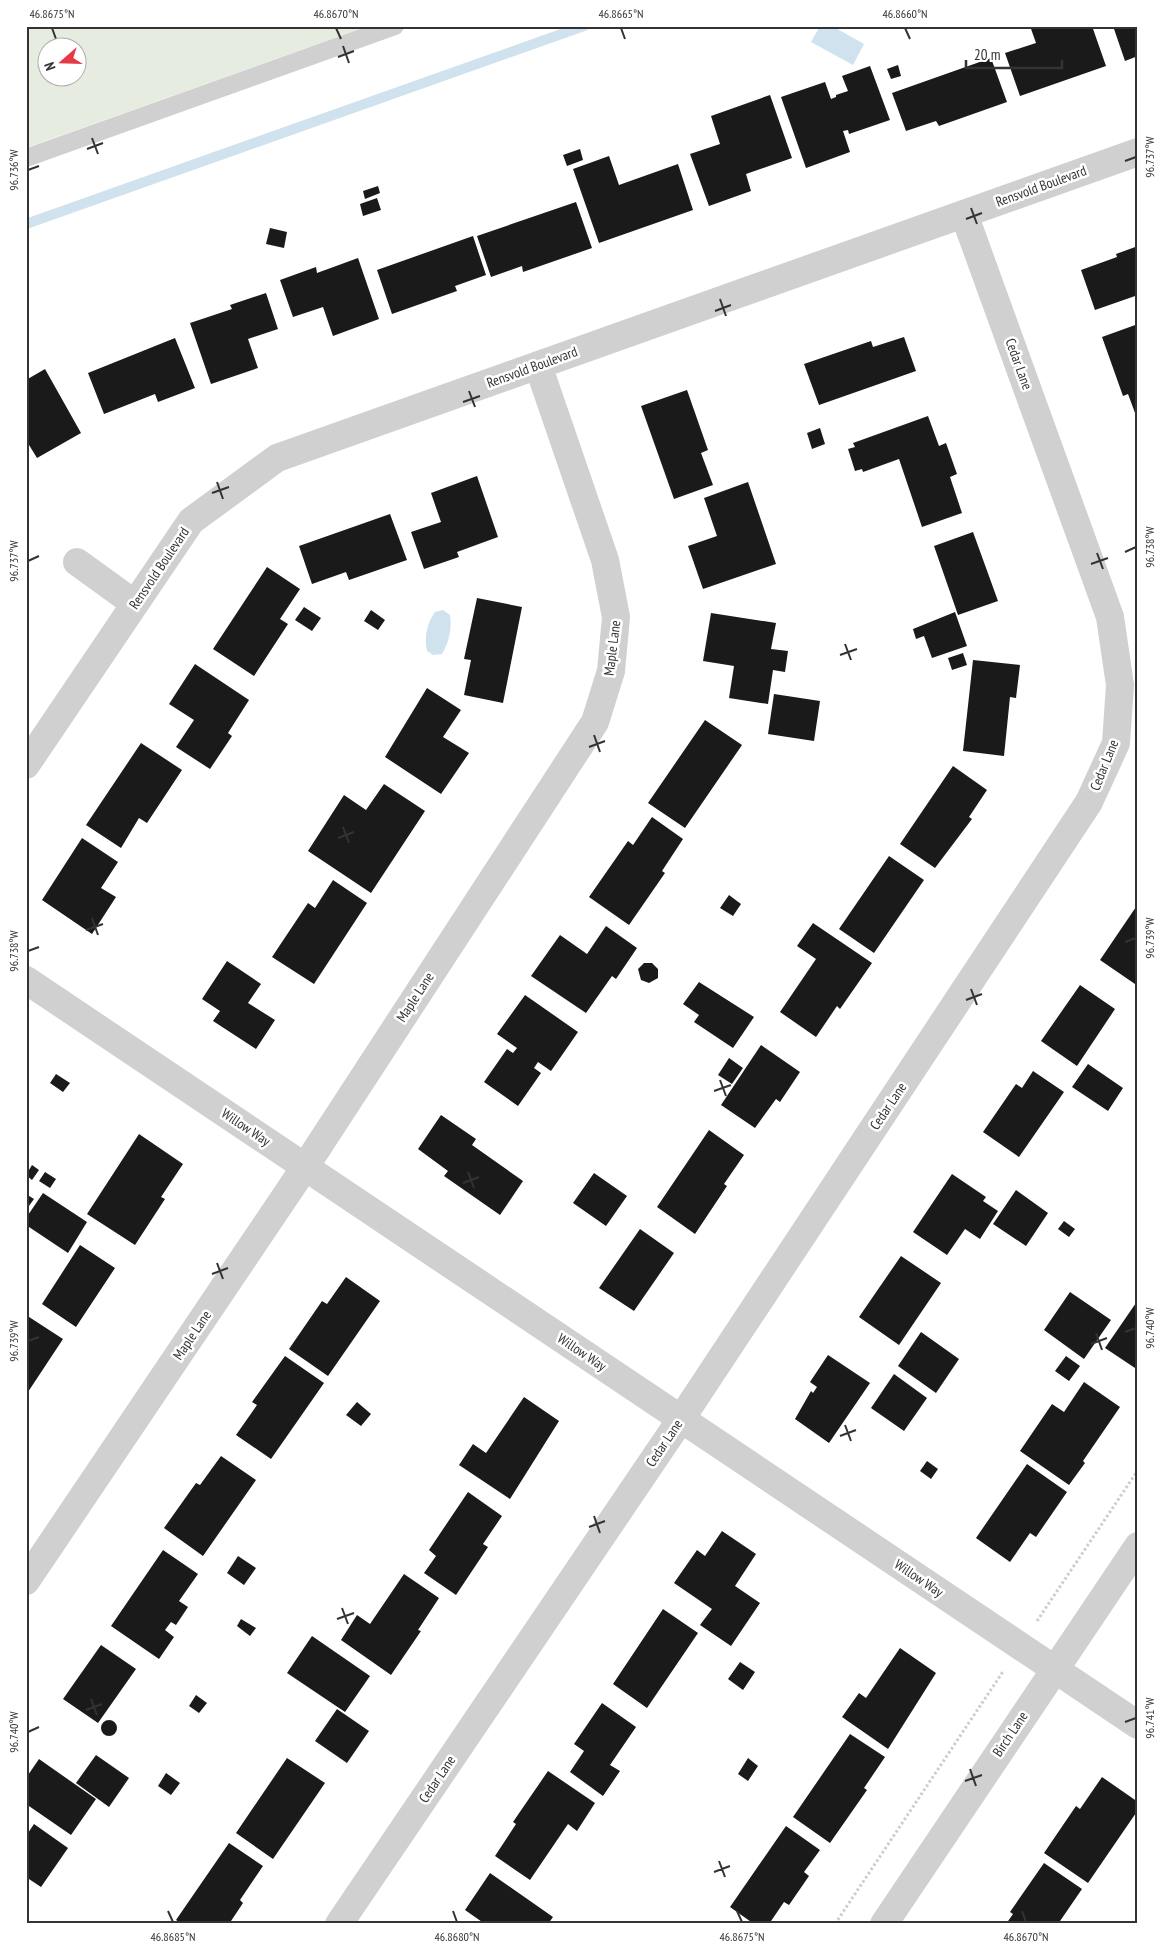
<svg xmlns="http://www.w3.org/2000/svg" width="1164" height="1950" font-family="'PT Sans Narrow',sans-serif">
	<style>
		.green { fill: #e6ecdf; fill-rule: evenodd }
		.water { fill: #cfe2ee }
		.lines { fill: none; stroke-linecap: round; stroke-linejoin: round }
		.stream { stroke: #cfe2ee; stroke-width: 10 }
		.building { fill: #1a1a1a }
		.path { stroke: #cdcdcd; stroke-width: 3; stroke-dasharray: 2.5 2.5; stroke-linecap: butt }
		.lane { stroke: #d0d0d0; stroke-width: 18 }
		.street { stroke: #d0d0d0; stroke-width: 28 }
		.ticks { fill: none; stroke: #333; stroke-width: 2 }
		.labels { text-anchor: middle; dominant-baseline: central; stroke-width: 5; stroke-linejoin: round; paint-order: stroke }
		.street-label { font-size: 14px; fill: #333; stroke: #fff }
		.neatline { fill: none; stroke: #333; stroke-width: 2 }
		.ticks-label { font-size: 12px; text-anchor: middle; fill: #333 }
	</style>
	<rect width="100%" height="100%" fill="#fff"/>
	<!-- green -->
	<path class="green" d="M26,26H368L26,148ZM48,48H78V78H48Z"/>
	<!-- water -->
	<path class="water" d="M820,26H832L864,44L853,65L811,42Z
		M443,610L450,615C452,628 449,643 442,654L433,655L427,651C424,638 427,623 435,612Z"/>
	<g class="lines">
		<!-- stream -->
		<path class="stream" d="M26,224L584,26"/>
	</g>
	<!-- building -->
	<path class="building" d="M1030,26H1077L1078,28L1092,26L1106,66L1020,96L1005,53L1036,43Z
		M1113,26H1138V56L1125,61Z
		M991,58L1007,102L939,126L936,121L906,131L892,93Z
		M898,65L901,76L891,79L887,69Z
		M870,66L890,120L849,134L848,130L843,131L850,152L806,168L781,97L825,82L831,99L836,97V95L848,91L842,76Z
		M770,95L792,158L746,174L751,191L709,206L690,154L720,144L711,116Z
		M580,149L583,160L567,166L563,155Z
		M609,156L619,185L678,164L693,210L599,243L573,169Z
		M378,186L380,193L365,199L363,191Z
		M377,198L381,210L363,216L360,204Z
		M576,202L592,248L523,272L522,266L491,277L477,236Z
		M270,228L287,232L284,248L266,244Z
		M473,236L486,275L455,286L457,291L392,314L377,270Z
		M1138,246V295L1095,310L1081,270L1117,257L1116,254Z
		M358,258L379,319L333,336L323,307L293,317L280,280L316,267L317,273Z
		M266,293L278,329L248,339L258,368L211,384L190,323L232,309L230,305Z
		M1138,324V421L1128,394L1123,396L1102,337Z
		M904,337L916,371L819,405L804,364L871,341L873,347Z
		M175,338L195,388L158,402L155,394L104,414L88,373Z
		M45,369L81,433L37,458L26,440V380Z
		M687,390L708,450L701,453L713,485L674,499L641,406Z
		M928,416L939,446L946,443L957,474L950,477L962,513L922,527L899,459L863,472L862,469L855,471L848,449L855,447L853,443Z
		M820,428L825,444L812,449L807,433Z
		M477,476L498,537L457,552L459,557L424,569L411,532L441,522L431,493Z
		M748,482L776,564L703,589L688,546L717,536L704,498Z
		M390,514L407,560L349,580L346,572L312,584L299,546Z
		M973,532L998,601L958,615L934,546Z
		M267,567L300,589L280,619L288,624L254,676L213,649Z
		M477,598L522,607L503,703L464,695L471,660L464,659Z
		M304,607L321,618L312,631L295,620Z
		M371,610L385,620L378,630L364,621Z
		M955,612L967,646L932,658L924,636L916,639L913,629Z
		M711,613L776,623L771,649L788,651L785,672L773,670L768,704L729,698L734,666L703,661Z
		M963,653L967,665L952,670L948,658Z
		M973,660L1020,665L1016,698L1010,697L1004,756L963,751Z
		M195,664L249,700L228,733L232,736L210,769L176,747L194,720L169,704Z
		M427,688L461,710L443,737L469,753L441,794L385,757Z
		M774,694L820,701L814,741L768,734Z
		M705,720L742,745L685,828L648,803Z
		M141,743L182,770L147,823L139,818L121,848L86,825Z
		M953,766L987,790L969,817L972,819L935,868L900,844Z
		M384,784L425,811L371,893L308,851L344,795L366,810Z
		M652,817L683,839L662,871L665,873L629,925L589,897L628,841L633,845Z
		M82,838L118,862L101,888L116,897L92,934L42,900Z
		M889,856L924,880L874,953L839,929Z
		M333,880L367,903L314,984L272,957L308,903L315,908Z
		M729,895L741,904L733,916L720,908Z
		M1138,904V981L1135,984L1100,960Z
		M813,923L872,963L840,1009L837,1006L816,1037L780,1012L816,959L797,946Z
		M606,926L637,948L616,979L612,976L586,1013L531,976L560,935L587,954Z
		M227,961L261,984L248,1003L275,1020L256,1049L213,1021L220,1011L202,999Z
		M644,963H652L658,969V978L649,983L641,980L638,969Z
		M699,982L754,1017L733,1048L694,1022L699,1015L683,1004Z
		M1080,985L1115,1009L1077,1066L1041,1041Z
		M525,995L578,1032L551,1071L538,1062L534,1068L541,1073L518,1106L484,1082L507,1049L513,1053L517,1048L497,1034Z
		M761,1045L800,1072L780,1102L776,1099L755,1128L721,1105Z
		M729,1058L743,1068L732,1084L718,1075Z
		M1088,1064L1123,1088L1108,1111L1072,1087Z
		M1033,1071L1064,1092L1019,1157L983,1132L1016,1084L1022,1088Z
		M56,1074L70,1083L63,1092L50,1083Z
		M441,1115L476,1139L472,1145L523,1181L500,1215L444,1176L448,1171L418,1149Z
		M709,1130L744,1155L724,1184L727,1186L695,1234L657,1207Z
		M139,1134L183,1164L161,1197L165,1199L135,1245L87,1214Z
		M32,1165L39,1170L32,1180L26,1175Z
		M45,1172L56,1179L50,1188L39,1181Z
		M594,1173L627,1196L606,1226L573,1203Z
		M952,1174L986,1197L983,1201L998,1211L980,1239L965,1229L947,1255L913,1232Z
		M1016,1190L1048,1213L1026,1246L993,1224Z
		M43,1193L87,1222L68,1253L26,1225V1218Z
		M26,1194L34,1199L26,1210Z
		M1064,1221L1075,1229L1069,1237L1058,1229Z
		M640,1229L674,1253L634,1311L599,1288Z
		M80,1245L115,1268L76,1327L42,1304Z
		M901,1256L941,1283L899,1345L859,1317Z
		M346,1277L380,1301L328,1376L289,1349L322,1301L327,1304Z
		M1070,1292L1111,1320L1084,1359L1044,1330Z
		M1138,1300V1370L1105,1348Z
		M26,1315L63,1339L26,1395Z
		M921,1332L959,1359L936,1393L898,1366Z
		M828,1355L870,1383L829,1443L795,1419L811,1391L813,1393L817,1387L810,1382Z
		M285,1356L324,1383L271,1459L236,1435L257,1405L252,1402Z
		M1066,1356L1080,1366L1069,1381L1055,1371Z
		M894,1374L927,1398L904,1431L871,1408Z
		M1084,1382L1120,1407L1083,1461L1085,1463L1069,1485L1020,1451L1052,1404L1064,1412Z
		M524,1397L559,1421L510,1499L459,1465L473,1444L486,1453Z
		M357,1402L371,1414L361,1426L346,1415Z
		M221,1456L256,1480L203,1556L164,1528L196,1483L200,1485Z
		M927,1461L938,1469L931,1479L920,1471Z
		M1027,1464L1067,1492L1036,1537L1030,1533L1010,1562L976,1538Z
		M468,1492L502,1516L483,1544L488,1547L456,1595L424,1573L436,1556L429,1550Z
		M722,1531L756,1554L735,1586L760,1603L731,1646L700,1625L712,1609L674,1583L697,1550L705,1556Z
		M163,1550L198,1574L179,1601L188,1607L176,1625L171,1622L165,1630L174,1637L159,1659L111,1626Z
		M238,1556L256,1568L244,1585L227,1573Z
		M404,1574L439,1598L418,1630L421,1631L391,1675L341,1640L357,1615L370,1624Z
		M663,1609L698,1633L647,1708L613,1684Z
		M241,1619L256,1628L250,1636L237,1626Z
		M312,1636L370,1676L345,1712L287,1673Z
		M101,1645L136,1669L98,1723L63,1699Z
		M900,1648L936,1673L888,1749L842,1717L859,1693L866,1698Z
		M740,1662L755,1672L743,1690L728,1679Z
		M196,1695L207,1703L199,1713L189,1706Z
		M602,1703L636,1727L610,1765L620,1771L603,1796L570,1772L584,1751L574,1744Z
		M337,1709L369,1731L347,1763L315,1741Z
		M101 1728a8 8 0 1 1 16 0a8 8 0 1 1-16 0Z
		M850,1734L885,1757L864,1788L867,1790L830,1843L793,1817Z
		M96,1755L129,1778L109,1807L76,1783Z
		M287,1758L325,1783L273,1859L236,1833Z
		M748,1758L758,1766L748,1781L738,1774Z
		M39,1759L96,1799L71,1835L26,1804V1778Z
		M548,1771L595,1803L577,1831L568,1824L530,1880L495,1856L516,1824L513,1822Z
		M166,1773L180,1783L171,1795L158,1786Z
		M1102,1777L1138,1802V1810L1088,1883L1044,1853L1076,1806L1080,1809Z
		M34,1824L68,1848L41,1887L26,1877V1836Z
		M786,1826L820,1850L804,1872L809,1876L789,1905L784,1902L769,1924H754L730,1907Z
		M229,1843L263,1866L240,1900L243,1903L229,1924H182L176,1920Z
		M1044,1863L1082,1889L1058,1924H1006L1013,1914L1010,1912Z
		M490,1873L553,1917L548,1924H485L465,1910Z"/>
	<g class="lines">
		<!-- path -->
		<path class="path" d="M1037,1621L1138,1470
			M835,1924L1004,1670"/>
		<!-- lane -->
		<path class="lane" d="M26,158L395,26"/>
		<!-- street -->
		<path class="street" d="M77,562L135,604
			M26,765L191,521L277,458L1138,152
			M26,980L1138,1725
			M26,1581L305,1167L595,722L611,671L616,617L605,560L538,365
			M339,1924L681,1419L1089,802L1116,743L1120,685L1110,617L964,214
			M884,1924L1138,1546"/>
	</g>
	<!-- ticks -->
	<path class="ticks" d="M52,28L56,39M336,28L341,39M621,28L625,39M905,28L910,39M343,46L349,63M338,57L354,51M92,138L98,154M87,149L103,143M1125,161L1136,157M28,170L39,166M971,208L977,224M966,219L982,213M720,299L726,316M715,311L731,305M469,391L475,407M463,402L480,396M217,482L223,499M212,493L229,487M1125,552L1136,547M1097,553L1103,569M28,561L39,556M1091,564L1108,558M845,644L851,660M840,655L857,649M594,735L600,752M589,747L605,741M343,827L349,843M338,838L354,832M92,918L98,935M86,930L103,924M1125,942L1136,938M28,951L39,947M971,989L977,1005M966,1000L982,994M720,1080L726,1096M714,1091L731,1085M468,1172L474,1188M463,1183L479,1177M217,1263L223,1279M212,1274L228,1268M1125,1332L1136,1328M1096,1333L1102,1350M28,1341L39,1337M1091,1344L1107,1338M845,1425L851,1441M840,1436L856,1430M594,1516L600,1533M589,1527L605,1521M342,1608L348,1624M337,1619L354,1613M91,1699L97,1715M86,1710L102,1704M1125,1722L1136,1718M28,1732L39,1727M970,1769L976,1786M965,1781L982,1775M719,1861L725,1877M714,1872L730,1866M168,1911L173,1922M453,1911L457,1922M737,1911L742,1922M1022,1911L1026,1922"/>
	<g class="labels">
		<!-- street labels -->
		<g class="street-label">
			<text transform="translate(1041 186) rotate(-20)">Rensvold Boulevard</text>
			<text transform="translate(1019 364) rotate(70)">Cedar Lane</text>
			<text transform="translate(532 367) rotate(-20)">Rensvold Boulevard</text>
			<text transform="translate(159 568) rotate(-56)">Rensvold Boulevard</text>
			<text transform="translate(612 648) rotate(-83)">Maple Lane</text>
			<text transform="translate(1104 765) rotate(-68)">Cedar Lane</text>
			<text transform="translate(415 997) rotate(-57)">Maple Lane</text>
			<text transform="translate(888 1106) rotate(-56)">Cedar Lane</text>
			<text transform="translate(246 1127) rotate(34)">Willow Way</text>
			<text transform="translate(192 1335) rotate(-56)">Maple Lane</text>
			<text transform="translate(582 1352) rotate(34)">Willow Way</text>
			<text transform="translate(664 1443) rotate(-56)">Cedar Lane</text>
			<text transform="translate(919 1578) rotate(34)">Willow Way</text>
			<text transform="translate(1010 1734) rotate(-56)">Birch Lane</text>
			<text transform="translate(437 1779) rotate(-56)">Cedar Lane</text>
		</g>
	</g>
	<!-- border -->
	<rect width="1164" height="1950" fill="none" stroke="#ffffff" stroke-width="55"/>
	<!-- north arrow -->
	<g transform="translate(62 62) rotate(250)"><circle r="24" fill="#ffffff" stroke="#adadad"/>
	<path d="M0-4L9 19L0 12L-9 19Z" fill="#e63946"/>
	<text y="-8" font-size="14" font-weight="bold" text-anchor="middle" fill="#333333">N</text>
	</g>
	<!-- scale -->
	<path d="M966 60v8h96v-8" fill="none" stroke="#333333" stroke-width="2.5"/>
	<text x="974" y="60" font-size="15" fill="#333333" stroke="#ffffff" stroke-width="4" paint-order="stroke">20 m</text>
	<rect x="28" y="28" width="1108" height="1894" class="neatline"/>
	<g class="ticks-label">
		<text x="52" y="18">46.8675°N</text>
		<text x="336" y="18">46.8670°N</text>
		<text x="621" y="18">46.8665°N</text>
		<text x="905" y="18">46.8660°N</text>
		<text transform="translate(1150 157) rotate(-90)" y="4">96.737°W</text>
		<text transform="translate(14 170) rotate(-90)" y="4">96.736°W</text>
		<text transform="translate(1150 547) rotate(-90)" y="4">96.738°W</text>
		<text transform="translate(14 561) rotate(-90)" y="4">96.737°W</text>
		<text transform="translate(1150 938) rotate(-90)" y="4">96.739°W</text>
		<text transform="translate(14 951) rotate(-90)" y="4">96.738°W</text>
		<text transform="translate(1150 1328) rotate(-90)" y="4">96.740°W</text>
		<text transform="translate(14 1341) rotate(-90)" y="4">96.739°W</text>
		<text transform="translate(1150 1718) rotate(-90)" y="4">96.741°W</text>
		<text transform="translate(14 1732) rotate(-90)" y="4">96.740°W</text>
		<text x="173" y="1941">46.8685°N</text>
		<text x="457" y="1941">46.8680°N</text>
		<text x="742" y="1941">46.8675°N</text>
		<text x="1026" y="1941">46.8670°N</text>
	</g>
</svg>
